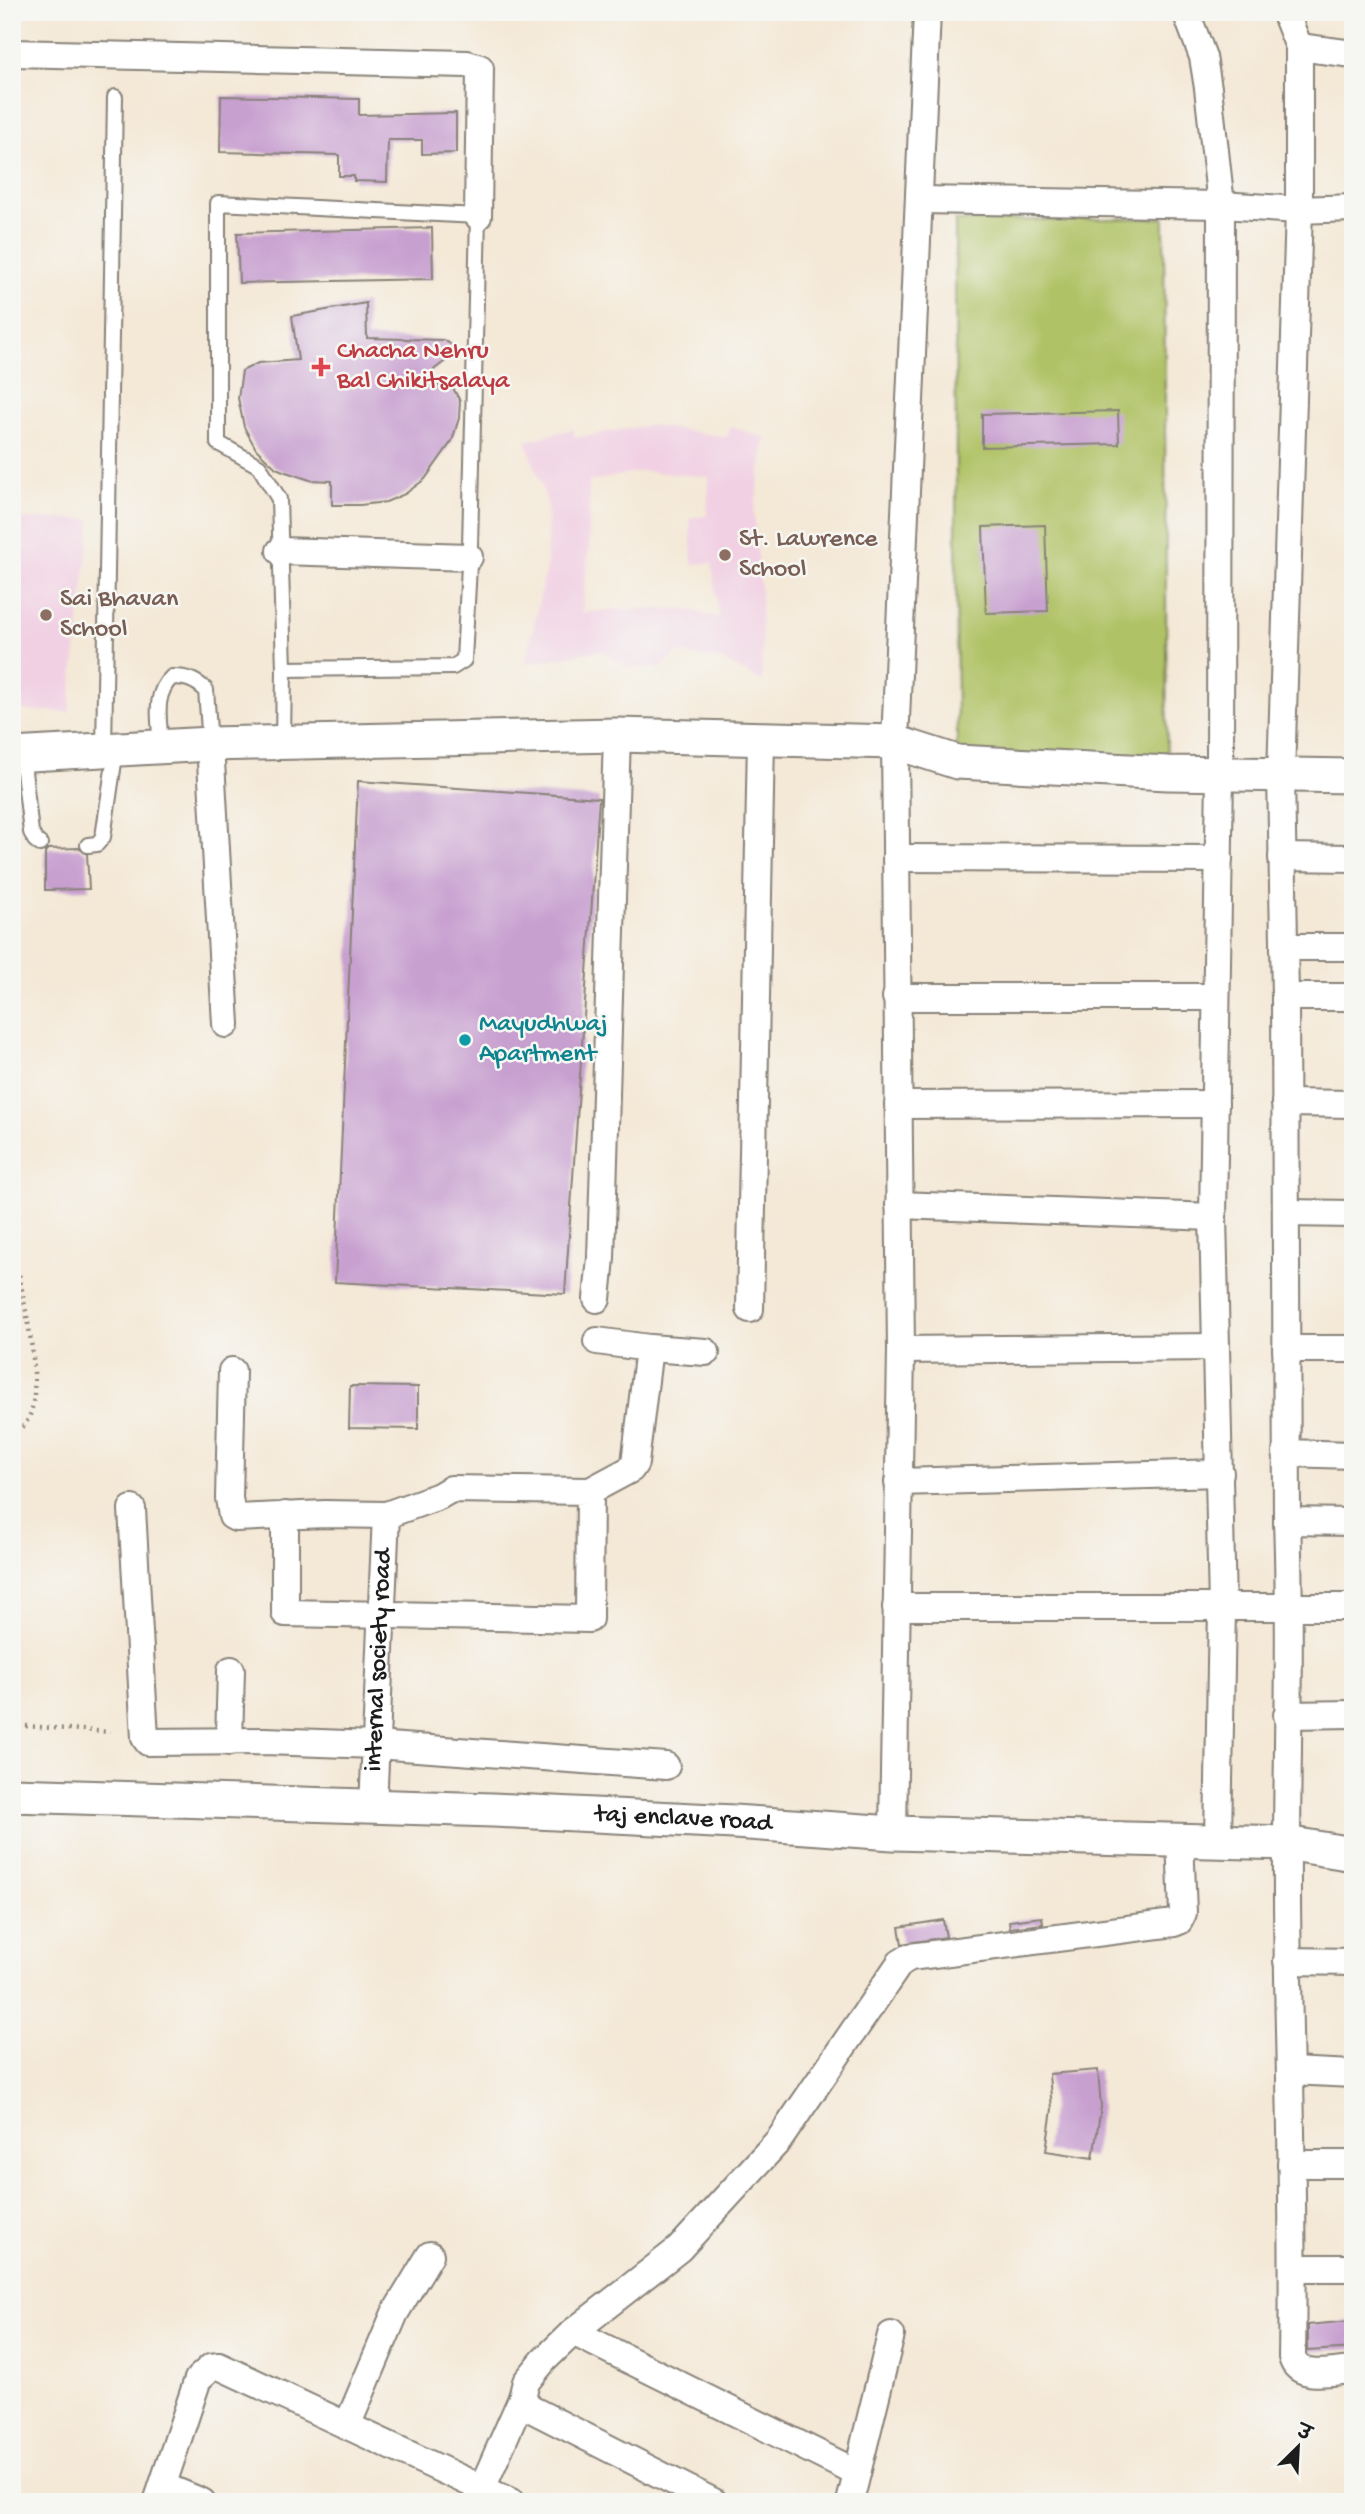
<svg xmlns="http://www.w3.org/2000/svg" width="1365" height="2514" font-family="'Gochi Hand','Playpen Sans Deva',sans-serif">
	<style>
		.built { fill: #f1d0e3; fill-rule: evenodd }
		.green { fill: #b0c266; stroke: #666f41; stroke-width: 2 }
		.building { fill: #c8a0d0 }
		.lines { fill: none; stroke-linecap: round; stroke-linejoin: round }
		.service-casing { stroke: #888279; stroke-width: 18 }
		.minor-casing { stroke: #888279; stroke-width: 30 }
		.tertiary-casing { stroke: #888279; stroke-width: 37 }
		.path { stroke: #888279; stroke-width: 4.5; stroke-dasharray: 2 5; stroke-linecap: butt }
		.service { stroke: #fff; stroke-width: 14 }
		.minor { stroke: #fff; stroke-width: 26 }
		.tertiary { stroke: #fff; stroke-width: 33 }
		.health-dot { fill: #e0444e; stroke: #f6f6f2; stroke-width: 2.5 }
		.education-dot { fill: #8d6e63; stroke: #f6f6f2; stroke-width: 2.5 }
		.culture-dot { fill: #0f9aa8; stroke: #f6f6f2; stroke-width: 2.5 }
		.labels { text-anchor: middle; dominant-baseline: central; stroke-width: 5; stroke-linejoin: round; paint-order: stroke }
		.health-label { font-size: 26px; fill: #be3a42; stroke: #f6f6f2; text-anchor: start }
		.education-label { font-size: 26px; fill: #785e54; stroke: #f6f6f2; text-anchor: start }
		.culture-label { font-size: 26px; fill: #0d838f; stroke: #f6f6f2; text-anchor: start }
		.street-label { font-size: 26px; fill: #1c1c1c; stroke: #f6f6f2 }
	</style>
	<rect width="100%" height="100%" fill="#f6f6f2"/>
	<filter id="ink" filterUnits="userSpaceOnUse"><feTurbulence type="fractalNoise" baseFrequency=".0143" numOctaves="2"/><feDisplacementMap in="SourceGraphic" scale="14" xChannelSelector="R" yChannelSelector="G"/><feConvolveMatrix kernelMatrix="1 2 1 2 8 2 1 2 1" color-interpolation-filters="sRGB"/></filter>
	<filter id="wash" filterUnits="userSpaceOnUse"><feTurbulence type="fractalNoise" baseFrequency=".00686" numOctaves="4" result="noise"/><feDisplacementMap in="SourceGraphic" scale="28" xChannelSelector="R" yChannelSelector="G"/><feGaussianBlur stdDeviation="1.57" result="paint"/><feColorMatrix in="noise" values="0 0 0 0 0 0 0 0 0 0 0 0 0 0 0 0 0 1.4 0 .05"/><feComposite in="paint" operator="in"/></filter>
	<g filter="url(#wash)">
		<rect width="100%" height="100%" fill="#f4e8d6"/>
		<!-- built -->
		<path class="built" d="M649,425L727,437L731,426L765,438L754,513L761,596L762,681L721,660L678,653L660,669L625,667L601,650L526,664L547,563V501L526,441L573,429L575,438ZM641,471L709,477L707,516L690,518L692,564L712,563L719,618L684,609H619L582,613L589,547V482Z
			M12,519H91L69,712L12,710Z"/>
		<!-- green -->
		<path class="green" d="M1164,218L1167,771L957,760L955,221Z"/>
		<g id="blocks">
			<!-- building -->
			<path class="building" d="M221,96L359,99V115L456,113V153L422,154V140H388L387,182L354,181V176H339V155L220,152Z
				M432,228L433,279L239,283L237,233Z
				M366,303L367,338L443,340L452,345L453,355L414,385L452,386L460,401L459,418L452,441L425,479L405,494L386,502L360,505H332V481L310,480L283,471L276,468L256,449L244,427L238,398L242,371L258,363L298,360L292,316Z
				M1118,411L1119,444L982,447V414Z
				M1045,525L1048,611L986,613L983,527Z
				M358,781L599,798L565,1294L335,1282Z
				M79,848L87,854L89,889L45,890V852L48,849Z
				M350,1386L418,1387V1429L349,1428Z
				M1042,1917L1043,1924L1010,1928L1009,1921Z
				M943,1920L946,1937L902,1944L899,1927Z
				M1098,2070L1101,2107L1093,2158L1046,2151L1052,2109L1049,2074Z
				M1351,2321L1353,2348L1308,2351V2325Z"/>
		</g>
	</g>
	<g filter="url(#ink)">
		<use href="#blocks" fill-opacity="0" stroke="#888279" stroke-width="2"/>
		<g class="lines">
			<!-- service casing -->
			<g class="service-casing">
				<path id="service" d="M283,742L284,669L279,499L259,466L218,443V203L478,216L470,546L464,660L453,667L284,669
					M161,747C160,722 152,695 172,677C187,677 195,680 206,690L210,744
					M104,749L115,97
					M22,754L31,832L35,840L40,844
					M88,845L97,844L103,837L116,749"/>
			</g>
			<!-- minor casing -->
			<g class="minor-casing">
				<g id="minor">
					<path d="M1186,12L1203,57L1208,88L1221,205L1220,774L1213,1217L1222,1607L1218,1840"/>
					<path d="M1285,12L1299,47V210L1281,775L1285,997L1287,1521C1292,1646 1286,1772 1287,1897C1288,2050 1295,2203 1292,2357C1298,2381 1334,2371 1353,2370"/>
					<path d="M1299,47L1353,54"/>
					<path d="M12,53L467,64L480,68L478,216"/>
					<path d="M920,200L1221,205L1299,210L1353,208"/>
					<path d="M280,551L469,557"/>
					<path d="M210,744L226,1024"/>
					<path d="M1282,857L1353,858"/>
					<path d="M896,858L1219,859"/>
					<path d="M1284,947H1353"/>
					<path d="M896,997H1216"/>
					<path d="M1285,997H1353"/>
					<path d="M1285,1103L1353,1104"/>
					<path d="M898,1105L1215,1104"/>
					<path d="M899,1205L1213,1217"/>
					<path d="M1286,1213L1353,1214"/>
					<path d="M597,1299L601,1258L617,735"/>
					<path d="M750,1309L761,739"/>
					<path d="M649,1348L706,1352"/>
					<path d="M1286,1349H1353"/>
					<path d="M901,1350L1216,1347"/>
					<path d="M232,1371L229,1498L232,1516L236,1518L325,1514L386,1515L439,1496L451,1489L590,1491L589,1619L285,1613V1515"/>
					<path d="M1286,1453L1353,1455"/>
					<path d="M898,1482L1220,1473"/>
					<path d="M590,1491L631,1469L635,1463L649,1348L597,1341"/>
					<path d="M132,1509L145,1738L148,1742L265,1741L375,1745L666,1766"/>
					<path d="M1287,1521L1353,1522"/>
					<path d="M896,1607H1353"/>
					<path d="M1287,1715L1353,1714"/>
					<path d="M229,1742L231,1670"/>
					<path id="s1" d="M373,1807L386,1515"/>
					<path d="M893,1833L901,1350L895,742L927,12"/>
					<path d="M1287,1961L1353,1962"/>
					<path d="M1291,2071L1353,2074"/>
					<path d="M1291,2164H1353"/>
					<path d="M1294,2268H1353"/>
					<path d="M573,2332L857,2473"/>
					<path d="M347,2426L395,2313L430,2255"/>
					<path d="M163,2486L202,2502"/>
					<path d="M157,2502L198,2379L211,2367L219,2366L511,2502"/>
					<path d="M476,2502L522,2398"/>
					<path d="M714,2502L531,2409L522,2398L526,2382L544,2360L573,2332L679,2249L779,2140L900,1963L910,1957L1174,1923L1179,1921L1183,1913L1180,1839"/>
					<path d="M850,2502L891,2335"/>
				</g>
			</g>
			<!-- tertiary casing -->
			<g class="tertiary-casing">
				<g id="tertiary">
					<path d="M12,755L210,744L617,735L895,742L957,762L1168,773L1353,776"/>
					<path id="s2" d="M12,1795L493,1810L734,1822L893,1833L1286,1843L1353,1854"/>
				</g>
			</g>
			<!-- path -->
			<path class="path" d="M12,1263L19,1274L21,1285C26,1314 53,1425 12,1432
				M12,1725L110,1732"/>
			<!-- service -->
			<use href="#service" class="service"/>
			<!-- minor -->
			<use href="#minor" class="minor"/>
			<!-- tertiary -->
			<use href="#tertiary" class="tertiary"/>
		</g>
	</g>
	<!-- markers -->
	<path class="health-dot" d="M317.5 356.5h7v7h7v7h-7v7h-7v-7h-7v-7h7z"/>
	<g class="education-dot">
		<circle cx="725" cy="555" r="7"/>
		<circle cx="46" cy="615" r="7"/>
	</g>
	<circle class="culture-dot" cx="465" cy="1040" r="7"/>
	<g class="labels">
		<!-- health labels -->
		<g class="health-label">
			<text x="337" y="352">Chacha Nehru<tspan x="337" dy="30">Bal Chikitsalaya</tspan></text>
		</g>
		<!-- education labels -->
		<g class="education-label">
			<text x="739" y="540">St. Lawrence<tspan x="739" dy="30">School</tspan></text>
			<text x="60" y="600">Sai Bhavan<tspan x="60" dy="30">School</tspan></text>
		</g>
		<!-- culture labels -->
		<g class="culture-label">
			<text x="479" y="1025">Mayudhwaj<tspan x="479" dy="30">Apartment</tspan></text>
		</g>
		<!-- street labels -->
		<g class="street-label">
			<text stroke="none"><textPath href="#s1" startOffset="147">internal society road</textPath></text>
			<text stroke="none"><textPath href="#s2" startOffset="672">taj enclave road</textPath></text>
		</g>
	</g>
	<!-- margin -->
	<rect width="1365" height="2514" fill="none" stroke="#f6f6f2" stroke-width="42"/>
	<!-- north arrow -->
	<g transform="translate(1298 2447) rotate(24)" stroke="#f6f6f2" stroke-width="5" paint-order="stroke">
	<path d="M0-5L12 26L0 18L-12 26Z" fill="#1c1c1c"/>
	<text y="-10" font-size="19" font-weight="bold" text-anchor="middle" fill="#1c1c1c">उ</text>
	</g>
</svg>
